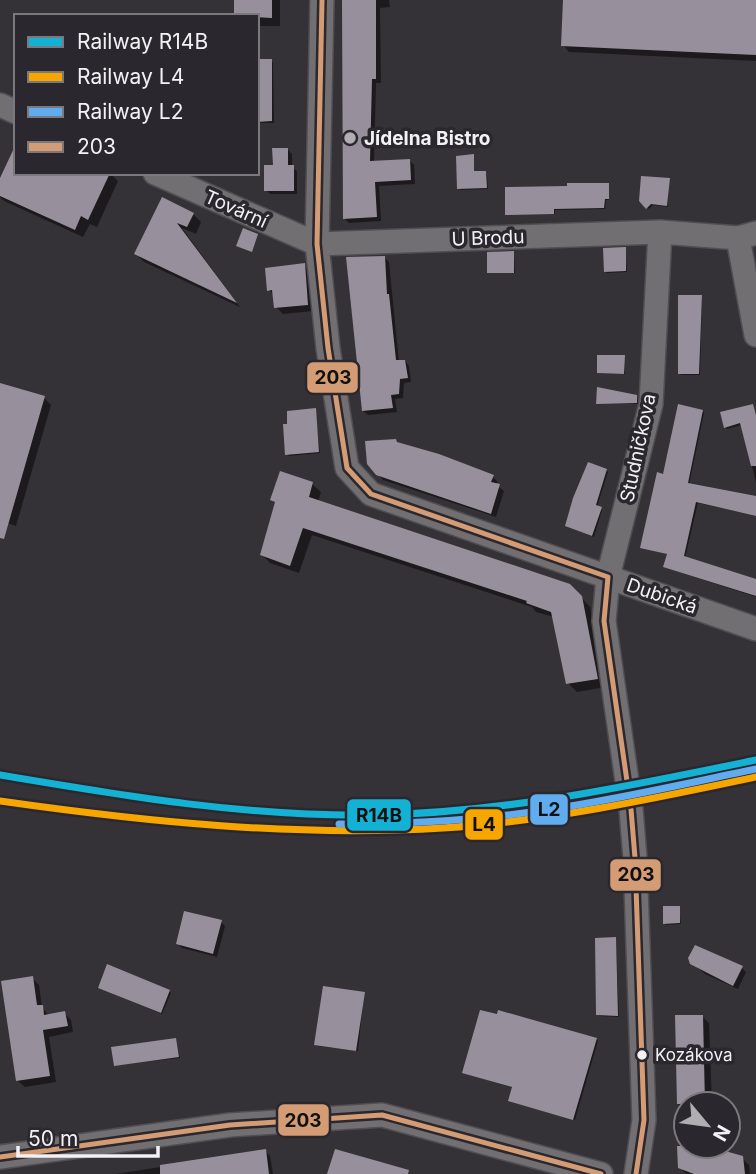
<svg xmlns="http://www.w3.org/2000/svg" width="756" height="1174" font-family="Inter,sans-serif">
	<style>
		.shadow { fill: #0007 }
		.building { fill: #97909c }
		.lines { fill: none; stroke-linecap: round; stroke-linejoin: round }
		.minor-casing { stroke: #504e52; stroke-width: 26 }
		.minor { stroke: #716f72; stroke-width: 23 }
		.bus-1-casing { stroke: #2b272e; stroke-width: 10 }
		.bus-1 { stroke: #d39c74; stroke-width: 5 }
		.rail-1-casing { stroke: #2b272e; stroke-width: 12 }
		.rail-2-casing { stroke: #2b272e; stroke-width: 12 }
		.rail-3-casing { stroke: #2b272e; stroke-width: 12 }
		.rail-1 { stroke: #13b2d5; stroke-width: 7 }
		.rail-2 { stroke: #f7a600; stroke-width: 7 }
		.rail-3 { stroke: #60acee; stroke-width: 7 }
		.poi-dot { fill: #b0aeb2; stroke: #2b272e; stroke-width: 2.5 }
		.bus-dot { fill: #f3f1f5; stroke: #2b272e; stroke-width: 2.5 }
		.labels { text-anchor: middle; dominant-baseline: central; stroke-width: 7; stroke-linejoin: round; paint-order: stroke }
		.bus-label { font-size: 17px; fill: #f3f1f5; stroke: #2b272e; text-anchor: start }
		.poi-label { font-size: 19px; font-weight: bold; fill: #f3f1f5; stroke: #2b272e; text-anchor: start }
		.street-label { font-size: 19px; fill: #f3f1f5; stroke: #2b272e }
		.line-badge { stroke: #2b272e; stroke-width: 2.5 }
		.pale-badge-label { font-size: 19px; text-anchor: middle; font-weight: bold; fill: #111 }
	</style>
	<rect width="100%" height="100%" fill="#353237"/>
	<!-- shadow -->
	<path class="shadow" d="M236,0H280V26H257V16Z
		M343,0H389L390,7L380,8L381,83H376L374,162L409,160L414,165L415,184L379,186L381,221L349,223L344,218Z
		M565,0H756V61L569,52L563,45Z
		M271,60L273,63L274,123H257V61Z
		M288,150L292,154V167L297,171V194H270L266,190L275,166Z
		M473,156L474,173L487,174L488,189L460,190L459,188Z
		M16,173H110L118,181L97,227L90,224L83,237L4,201L0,197V182Z
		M669,180L668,207L653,205L649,209L641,200Z
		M608,185L609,200H606L605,209L555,210V214H507L568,188Z
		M163,199L193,214L201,222L196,234L182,228L240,307L144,262L136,254Z
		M625,249L627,272L607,273L605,271Z
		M514,253L515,273L489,272Z
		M384,257L389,262L399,362L405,361L409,366L411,382L404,383L403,398L395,399L397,412L368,415L363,411Z
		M304,265L310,272L314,311L283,314L276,307L275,296L269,290Z
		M702,297L700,375H681L679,373Z
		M624,356L625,374L598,373Z
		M0,385L44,398L51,405L16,526L0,521Z
		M637,397L638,404L598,403Z
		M753,406L756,414V483L742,425L727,429L726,427Z
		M315,410L320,453L289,456L287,454Z
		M703,411L704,413L689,485L756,498V516L698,503L685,558L756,581V597L667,568L665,567L668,554L642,547L665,476Z
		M396,440L400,445L493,477L498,482L496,485L504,491L496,517L383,480L378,474Z
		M606,470L608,472L597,507L602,510L594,537L568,527L567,526Z
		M312,484L321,492L318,502L579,595L590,607L606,687L577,692L568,683L554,617L536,612L532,607L312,535L299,573L270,563L262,555L277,504L272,500Z
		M679,907L681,924L666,925L665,923Z
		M221,922L225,926L217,957L182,948L178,944Z
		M616,939L619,1017L599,1016L598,1014Z
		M695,947L742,968L746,972L738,989L705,974L692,963Z
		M32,978L39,985L42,1007L49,1016L64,1013L71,1020L73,1032L49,1037L56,1082L25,1087L18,1081Z
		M101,989L169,991L171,993L162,1014Z
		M364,994L358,1051L318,1046L316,1044Z
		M677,1016H702L709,1023L712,1104H686V1146H713L714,1150L742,1158L749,1165L750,1174H686L680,1167Z
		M597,1039L598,1041L575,1120L512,1102L513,1088L464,1073Z
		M176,1040L180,1058L115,1065Z
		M265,1151L270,1156L273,1174H115Z"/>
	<!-- building -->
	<path class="building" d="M234,0H272V18L234,16Z
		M342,0H376V79H372L370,161L410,159L411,180L375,182L377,217L343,219Z
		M563,0H756V55L561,46Z
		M257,59H272V121L257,122Z
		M16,144V173H110L88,220L81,216L75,230L0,196V178Z
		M272,148H288V165H294V191H264V165H273Z
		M474,154V171H486L487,188L457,189L456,156Z
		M641,176L670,178L667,206L651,204L646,209L639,201Z
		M567,183H609V199H605L604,208L554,209V214L505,215V187L567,186Z
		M162,197L194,213L187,227L177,223L237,303L134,254Z
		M243,228L258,234L252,252L236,246Z
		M626,247V271L604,272L603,248Z
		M514,251V273H487V252Z
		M385,256L387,294H389L396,360H405L408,378L400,379L399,394L391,395L393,408L362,411L346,257Z
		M305,263L308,305L274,308L272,290L267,291L265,268Z
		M678,295H702L699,374H678Z
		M597,355H625L624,374L597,373Z
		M0,383L45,396L4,539L0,538Z
		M597,387L637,395V403L596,404Z
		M678,404L703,410L688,483L756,496V516L696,502L684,556L756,579V596L663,567L667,554L640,548L657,472L663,474Z
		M753,404L756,415V466H751L740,423L724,428L720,412Z
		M316,408L319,452L285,455L283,424H287V411Z
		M396,439L397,442L439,454L494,475L491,482L500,484L491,514L376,475L367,464L365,441Z
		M588,462L607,469L596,505L602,507L592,536L565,526L573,498Z
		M280,471L313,482L309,497L570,584L582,596L598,679L566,684L551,612L526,603L527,601L303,528L290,566L260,555L275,502L270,500Z
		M663,906H680V923L663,924Z
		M184,911L222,920L213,954L176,944Z
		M616,937L618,1016L596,1015L595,938Z
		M695,945L743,966L733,986L690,964L688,958Z
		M107,964L170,990L161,1013L98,988Z
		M33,976L37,1005H43L44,1015L65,1011L68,1026L43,1030L50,1076L16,1081L1,981Z
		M323,986L365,992L356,1051L314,1045Z
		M480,1010L497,1014L498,1010L597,1038L573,1120L508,1101L512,1087L462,1073Z
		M675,1015H703L705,1104H677Z
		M176,1038L179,1057L114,1066L111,1047Z
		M677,1146H707L743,1156L745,1174H694L678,1168Z
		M266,1149L269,1174H160V1165Z
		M335,1149L409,1170L408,1174H327Z"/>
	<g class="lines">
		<!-- minor casing -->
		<g class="minor-casing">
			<path id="minor" d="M322,0L317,244L328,348L347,468L371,494L756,629
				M0,105L16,112
				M155,173L317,244L660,232L738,238L756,233
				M738,238L756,335
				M0,1157L230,1125L382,1115L601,1174
				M636,1174L644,1120L635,858L631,809L604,621L608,577L651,404L660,232"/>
		</g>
		<!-- minor -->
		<use href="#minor" class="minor"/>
		<!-- bus-1 casing -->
		<g class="bus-1-casing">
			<path id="bus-1" d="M322,0L317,244L328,348L347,468L371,494L608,577
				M608,577L604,621L631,809L635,858L644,1120L636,1174
				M0,1157L230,1125L382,1115L601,1174"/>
		</g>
		<!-- bus-1 -->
		<use href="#bus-1" class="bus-1"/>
		<!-- rail-1 casing -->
		<g class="rail-1-casing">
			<path id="rail-1" d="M0,775C124,796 248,817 374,815C503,813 630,786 756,760"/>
		</g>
		<!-- rail-2 casing -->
		<g class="rail-2-casing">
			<path id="rail-2" d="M0,801C147,822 295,837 443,828C549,821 652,799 756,777"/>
		</g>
		<!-- rail-3 casing -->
		<g class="rail-3-casing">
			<path id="rail-3" d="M339,824C410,824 481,820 552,809C620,799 688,783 756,769"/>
		</g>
		<!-- rail-1 -->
		<use href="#rail-1" class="rail-1"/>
		<!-- rail-2 -->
		<use href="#rail-2" class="rail-2"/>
		<!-- rail-3 -->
		<use href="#rail-3" class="rail-3"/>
	</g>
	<!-- markers -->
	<circle class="poi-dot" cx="350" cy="138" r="7"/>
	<circle class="bus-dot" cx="642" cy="1055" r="6"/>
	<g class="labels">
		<!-- bus labels -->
		<g class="bus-label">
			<text x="655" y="1055">Kozákova</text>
		</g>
		<!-- poi labels -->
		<g class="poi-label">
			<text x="364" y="138">Jídelna Bistro</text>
		</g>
		<!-- street labels -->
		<g class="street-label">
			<text transform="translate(236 209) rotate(24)">Tovární</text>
			<text transform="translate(488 238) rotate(-2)">U Brodu</text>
			<text transform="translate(638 448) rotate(-78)">Studničkova</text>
			<text transform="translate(662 596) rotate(19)">Dubická</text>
		</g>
	</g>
	<g class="line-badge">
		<rect x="306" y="361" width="53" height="33" rx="7" fill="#d39c74"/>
		<rect x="529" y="793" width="40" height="33" rx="7" fill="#60acee"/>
		<rect x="346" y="798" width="66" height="34" rx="7" fill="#13b2d5"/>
		<rect x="464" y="808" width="40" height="33" rx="7" fill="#f7a600"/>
		<rect x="609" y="858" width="53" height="34" rx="7" fill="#d39c74"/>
		<rect x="277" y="1103" width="53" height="34" rx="7" fill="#d39c74"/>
	</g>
	<g class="pale-badge-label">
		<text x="333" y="384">203</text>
		<text x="549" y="816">L2</text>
		<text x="379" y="822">R14B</text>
		<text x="484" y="831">L4</text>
		<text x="636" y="881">203</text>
		<text x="303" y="1127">203</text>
	</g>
	<!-- legend -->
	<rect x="14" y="14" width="245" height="161" fill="#2b272e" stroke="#7b787e" stroke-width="2"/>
	<rect x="28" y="37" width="35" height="10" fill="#13b2d5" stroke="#7b787e" stroke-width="2"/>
	<text x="77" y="49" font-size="21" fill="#f3f1f5">Railway R14B</text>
	<rect x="28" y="72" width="35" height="10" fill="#f7a600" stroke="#7b787e" stroke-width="2"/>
	<text x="77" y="84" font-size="21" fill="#f3f1f5">Railway L4</text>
	<rect x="28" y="107" width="35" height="10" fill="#60acee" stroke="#7b787e" stroke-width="2"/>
	<text x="77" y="119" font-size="21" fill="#f3f1f5">Railway L2</text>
	<rect x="28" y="142" width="35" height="10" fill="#d39c74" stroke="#7b787e" stroke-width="2"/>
	<text x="77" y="154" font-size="21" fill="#f3f1f5">203</text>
	<!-- north arrow -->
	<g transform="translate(707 1125) rotate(119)"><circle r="33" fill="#2b272e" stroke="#7b787e" stroke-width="2"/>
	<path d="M0-5L12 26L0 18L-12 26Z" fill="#b0aeb2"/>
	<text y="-10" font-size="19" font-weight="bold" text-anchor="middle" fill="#f3f1f5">N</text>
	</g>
	<!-- scale -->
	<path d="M18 1146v10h140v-10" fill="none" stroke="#f3f1f5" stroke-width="3.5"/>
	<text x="28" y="1146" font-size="21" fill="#f3f1f5" stroke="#2b272e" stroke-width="5" paint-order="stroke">50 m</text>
</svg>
